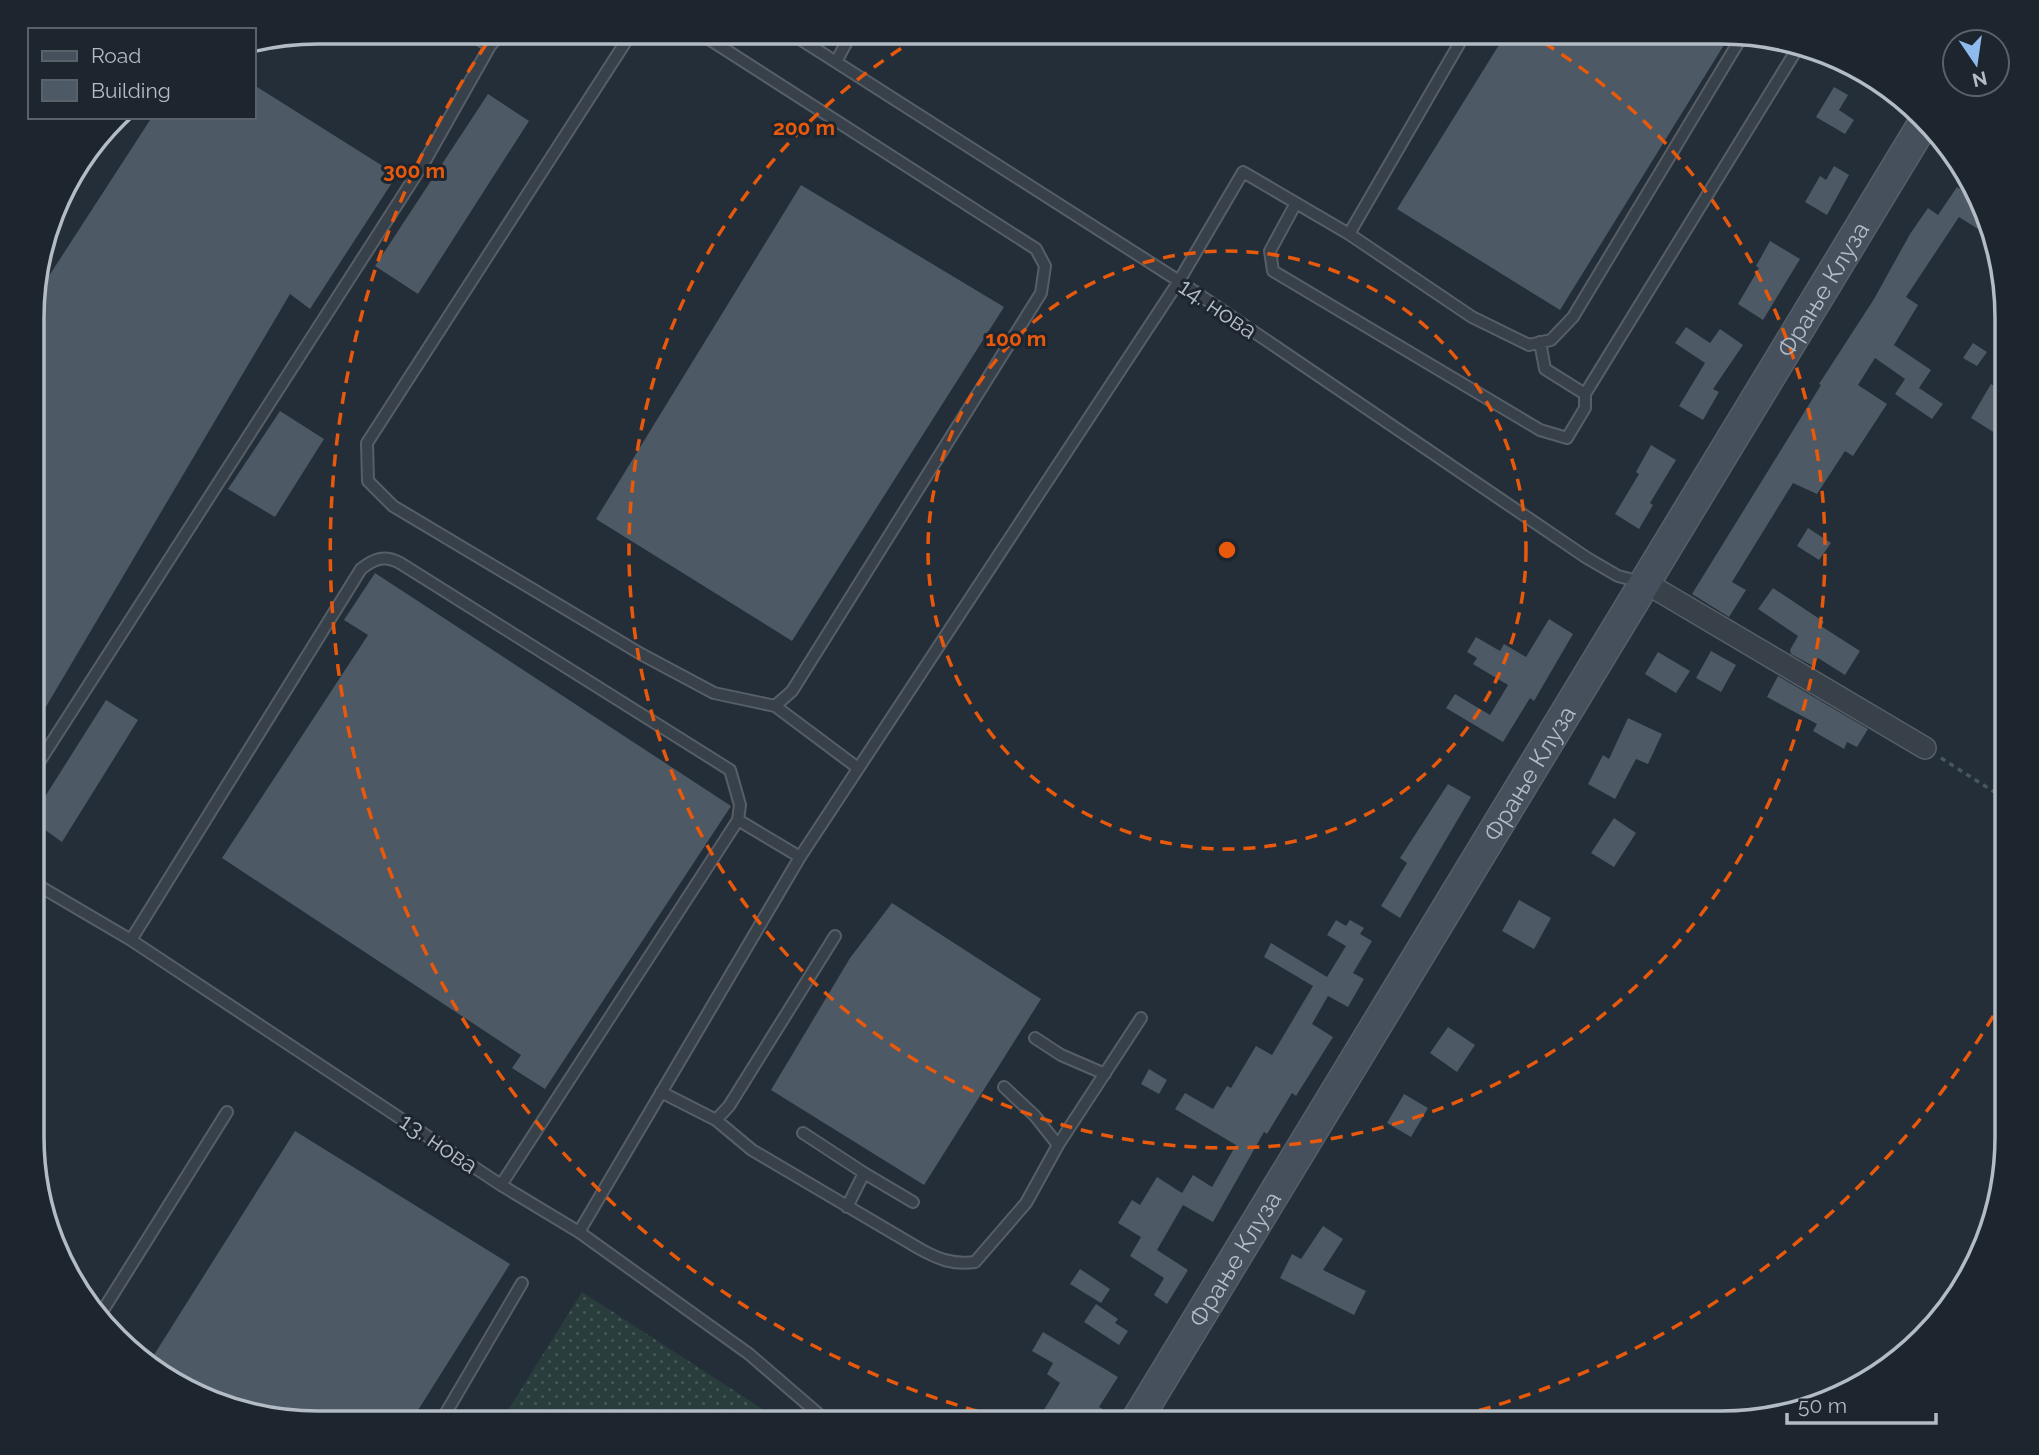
<svg xmlns="http://www.w3.org/2000/svg" width="2039" height="1455" font-family="Raleway,sans-serif">
	<style>
		.grass { fill: url(#grass-dots) }
		.building { fill: #4d5964 }
		.lines { fill: none; stroke-linecap: round; stroke-linejoin: round }
		.service-casing { stroke: #565e67; stroke-width: 14 }
		.minor-casing { stroke: #565e67; stroke-width: 24 }
		.secondary-casing { stroke: #565e67; stroke-width: 33 }
		.path { stroke: #465859; stroke-width: 3.5; stroke-dasharray: 5 5; stroke-linecap: butt }
		.service { stroke: #384049; stroke-width: 10 }
		.minor { stroke: #384049; stroke-width: 21 }
		.secondary { stroke: #46505c; stroke-width: 30 }
		.ring { fill: none; stroke: #e8590c; stroke-width: 3.5; stroke-dasharray: 12 9 }
		.labels { text-anchor: middle; dominant-baseline: central; stroke-width: 6; stroke-linejoin: round; paint-order: stroke }
		.street-label { font-size: 24px; fill: #b3bbc5; stroke: #1d252e }
		.rim { fill: none; stroke: #b3bbc5; stroke-width: 3.5 }
		.centre { fill: #e8590c; stroke: #1d252e; stroke-width: 3.5 }
		.ring-label { font-size: 21px; text-anchor: middle; font-weight: bold; fill: #e8590c; stroke: #1d252e; stroke-width: 6; stroke-linejoin: round; paint-order: stroke }
	</style>
	<defs>
		<pattern id="grass-dots" width="8" height="8" patternUnits="userSpaceOnUse" patternTransform="scale(1.75)"><rect width="8" height="8" fill="#293d3c"/><path d="M2 2h.1M6 6h.1" fill="none" stroke="#465757" stroke-width="1.8" stroke-linecap="round"/></pattern>
	</defs>
	<rect width="100%" height="100%" fill="#242e38"/>
	<!-- grass -->
	<path class="grass" d="M582,1292L784,1423H500Z"/>
	<!-- building -->
	<path class="building" d="M1507,32H1732L1560,310L1397,209Z
		M254,85L397,175L310,309L290,294L34,727V299L152,117H254Z
		M1834,87L1848,95L1839,110L1854,120L1845,134L1816,117Z
		M488,94L529,121L418,294L375,266Z
		M1834,166L1849,175L1827,215L1805,202L1820,176L1826,180Z
		M801,185L1004,307L792,641L596,519Z
		M1957,187L1981,203L1985,219L1978,229L1959,217L1906,297L1918,305L1894,345L1931,370L1919,388L1943,404L1932,419L1895,394L1905,379L1875,358L1858,385L1887,404L1853,456L1845,451L1817,494L1793,483L1732,582L1746,590L1729,617L1692,594L1821,385L1819,384L1874,299L1910,234L1928,208L1938,215Z
		M1770,241L1800,259L1763,320L1738,304L1759,268L1756,266Z
		M1686,327L1710,343L1720,329L1743,345L1713,389L1719,392L1703,420L1679,406L1705,363L1675,343Z
		M1973,343L1987,352L1977,366L1963,358Z
		M1991,384L2007,394V413L1995,433L1971,418Z
		M280,411L324,439L275,517L228,489Z
		M1651,445L1676,460L1650,503L1653,505L1639,529L1615,514L1639,474L1636,472Z
		M1808,528L1831,543L1819,560L1797,546Z
		M375,573L731,806L545,1089L512,1068L521,1055L222,858L368,635L344,620Z
		M1773,588L1824,622L1821,626L1860,651L1845,675L1818,658L1813,666L1791,654L1790,650L1798,636L1758,609Z
		M1549,619L1573,634L1534,701L1530,698L1503,742L1446,708L1455,694L1490,715L1508,685L1473,664L1477,658L1467,652L1476,637L1500,651L1504,644L1526,657Z
		M1711,651L1736,665L1721,692L1696,678Z
		M1658,652L1690,671L1676,693L1645,674Z
		M1778,676L1868,729L1857,747L1847,742L1844,749L1813,731L1817,724L1767,697Z
		M106,700L138,720L62,842L34,822V814Z
		M1628,718L1662,734L1648,764L1636,759L1615,799L1588,784L1603,755L1609,759Z
		M1448,784L1471,797L1400,918L1381,906L1407,863L1400,858Z
		M1614,818L1636,833L1614,867L1591,853Z
		M1519,900L1551,918L1534,949L1502,931Z
		M892,903L1041,999L924,1185L771,1090L850,958Z
		M1336,920L1346,926L1350,920L1364,928L1360,934L1372,941L1353,973L1364,979L1348,1007L1328,996L1312,1024L1333,1037L1296,1096L1292,1093L1267,1134L1264,1132L1213,1222L1183,1205L1157,1250L1188,1270L1167,1304L1154,1295L1164,1278L1130,1256L1141,1237L1118,1223L1132,1200L1140,1205L1157,1177L1182,1193L1193,1175L1212,1187L1236,1145L1175,1109L1185,1093L1213,1109L1227,1086L1231,1088L1256,1046L1272,1055L1313,986L1264,957L1271,943L1327,977L1346,946L1327,935Z
		M1448,1027L1475,1045L1457,1072L1430,1053Z
		M1149,1069L1167,1080L1159,1094L1141,1084Z
		M1404,1094L1428,1108L1411,1137L1387,1123Z
		M295,1131L510,1264L410,1423H299L225,1408L147,1366Z
		M1323,1226L1343,1239L1323,1270L1366,1291L1354,1315L1280,1278L1292,1254L1301,1259Z
		M1080,1269L1110,1289L1101,1303L1070,1284Z
		M1096,1304L1118,1319L1115,1323L1128,1331L1119,1345L1084,1322Z
		M1043,1332L1118,1377L1099,1407L1103,1409L1094,1423H1056L1041,1415L1060,1383L1047,1374L1053,1363L1032,1351Z"/>
	<g class="lines">
		<!-- service casing -->
		<g class="service-casing">
			<path id="service" d="M467,32L490,46
				M632,32L367,443L368,481L393,506L641,654L714,693L775,706L858,768
				M698,32L1036,249L1045,266L1041,293L792,691L775,706
				M789,32L1179,281L1587,558L1618,576L1641,582
				M836,62L852,32
				M1296,203L1270,251L1273,271L1540,430L1567,438L1585,408V394L1545,369L1540,342
				M1349,234L1472,317L1529,345L1551,340L1573,317L1744,33
				M1585,394L1799,46
				M34,770L425,161L490,46L502,32
				M738,820L800,857
				M34,883L131,940L501,1185L579,1232L749,1354L829,1423
				M131,940L361,569C375,558 385,555 400,563L730,770L740,805L738,820L501,1185
				M1035,1038L1061,1055L1105,1074
				M1004,1087L1035,1116L1058,1145
				M661,1092L716,1120L729,1106L835,936
				M716,1120L752,1150L920,1249C938,1259 953,1265 975,1262L1026,1203L1058,1145L1141,1018
				M803,1133L864,1173
				M847,1207L864,1173L913,1202
				M579,1232L800,857L1179,281L1243,172L1349,234L1466,32
				M100,1315L227,1112
				M440,1423L522,1283"/>
		</g>
		<!-- minor casing -->
		<g class="minor-casing">
			<path id="minor" d="M1646,583L1925,748"/>
		</g>
		<!-- secondary casing -->
		<g class="secondary-casing">
			<g id="secondary">
				<path id="s1" d="M1135,1423L1923,124"/>
			</g>
		</g>
		<!-- path -->
		<path class="path" d="M1941,758L2007,800"/>
		<!-- service -->
		<use href="#service" class="service"/>
		<!-- minor -->
		<use href="#minor" class="minor"/>
		<!-- secondary -->
		<use href="#secondary" class="secondary"/>
	</g>
	<!-- distance rings -->
	<g class="ring">
		<circle cx="1227" cy="550" r="299"/>
		<path d="M1526 32A598 598 0 1 1 928 32"/>
		<path d="M2004 998A897 897 0 0 1 1436 1422M1018 1422A897 897 0 0 1 492 36"/>
	</g>
	<g class="labels">
		<!-- street labels -->
		<g class="street-label">
			<text stroke="none"><textPath href="#s1" startOffset="1326">Фрање Клуза</textPath></text>
			<text transform="translate(1218 308) rotate(34)">14. нова</text>
			<text stroke="none"><textPath href="#s1" startOffset="760">Фрање Клуза</textPath></text>
			<text transform="translate(439 1143) rotate(34)">13. нова</text>
			<text stroke="none"><textPath href="#s1" startOffset="192">Фрање Клуза</textPath></text>
		</g>
	</g>
	<!-- crop -->
	<path d="M0 0H2039V1455H0ZM318 44H1721A274 274 0 0 1 1995 318V1137A274 274 0 0 1 1721 1411H318A274 274 0 0 1 44 1137V318A274 274 0 0 1 318 44Z" fill="#1d252e" fill-rule="evenodd"/>
	<path class="rim" d="M318 44H1721A274 274 0 0 1 1995 318V1137A274 274 0 0 1 1721 1411H318A274 274 0 0 1 44 1137V318A274 274 0 0 1 318 44Z"/>
	<circle cx="1227" cy="550" r="10" class="centre"/>
	<g class="ring-label">
		<text x="804" y="135">200 m</text>
		<text x="414" y="178">300 m</text>
		<text x="1016" y="346">100 m</text>
	</g>
	<!-- legend -->
	<rect x="28" y="28" width="228" height="91" fill="#1d252e" stroke="#59616a" stroke-width="2"/>
	<rect x="42" y="51" width="35" height="10" fill="#46505c" stroke="#59616a" stroke-width="2"/>
	<text x="91" y="63" font-size="21" fill="#b3bbc5">Road</text>
	<rect x="42" y="80" width="35" height="21" fill="#4d5964" stroke="#59616a" stroke-width="2"/>
	<text x="91" y="98" font-size="21" fill="#b3bbc5">Building</text>
	<!-- north arrow -->
	<g transform="translate(1976 63) rotate(167)"><circle r="33" fill="#1d252e" stroke="#59616a" stroke-width="2"/>
	<path d="M0-5L12 26L0 18L-12 26Z" fill="#8fbaed"/>
	<text y="-10" font-size="19" font-weight="bold" text-anchor="middle" fill="#b3bbc5">N</text>
	</g>
	<!-- scale -->
	<path d="M1787 1413v10h149v-10" fill="none" stroke="#b3bbc5" stroke-width="3.5"/>
	<text x="1798" y="1413" font-size="21" fill="#b3bbc5" stroke="#1d252e" stroke-width="5" paint-order="stroke">50 m</text>
</svg>
